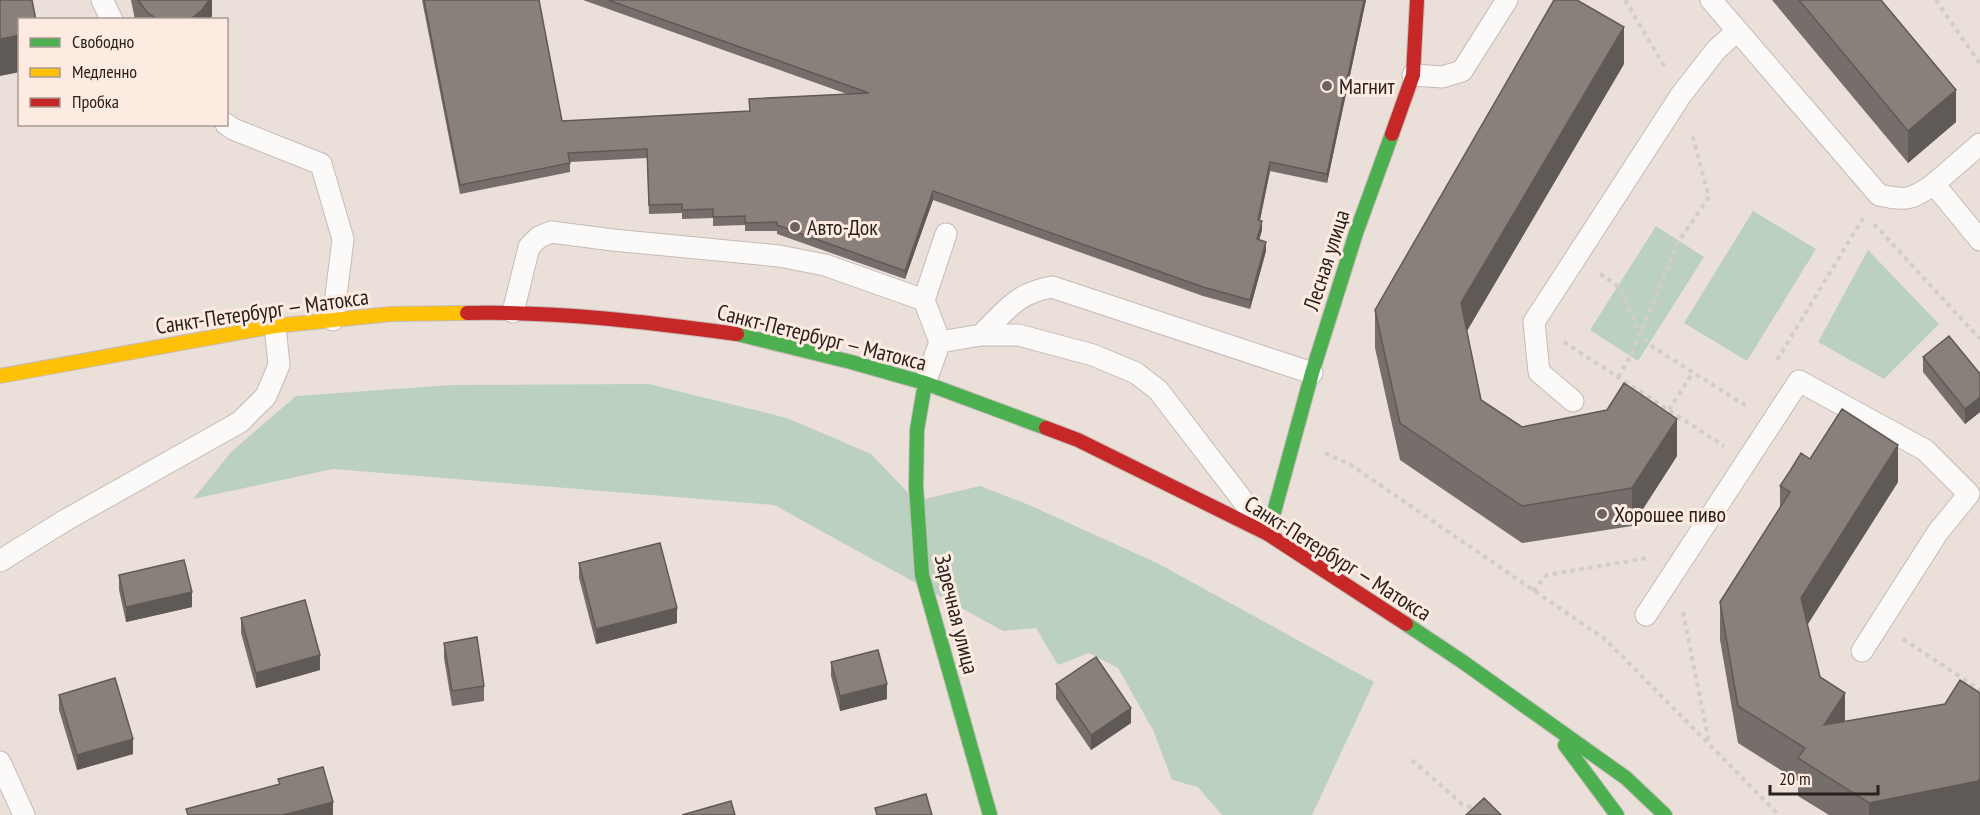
<svg xmlns="http://www.w3.org/2000/svg" width="1980" height="815" font-family="'PT Sans Narrow',sans-serif">
	<style>
		.green { fill: #bcd0c1 }
		.lines { fill: none; stroke-linecap: round; stroke-linejoin: round }
		.lane-casing { stroke: #c4bbb7; stroke-width: 23 }
		.fast-casing { stroke: #c4bbb7; stroke-width: 16 }
		.slow-casing { stroke: #c4bbb7; stroke-width: 16 }
		.jam-casing { stroke: #c4bbb7; stroke-width: 16 }
		.path { stroke: #d1cdcb; stroke-width: 4; stroke-dasharray: 4.5 4.5; stroke-linecap: butt }
		.lane { stroke: #fcfaf9; stroke-width: 21 }
		.fast { stroke: #4caf50; stroke-width: 14 }
		.slow { stroke: #ffc107; stroke-width: 14 }
		.jam { stroke: #c62828; stroke-width: 14 }
		.wall { fill: #766e6a }
		.shaded-wall { fill: #605a56 }
		.building { fill: #89807b; stroke: #605a56; stroke-width: 1.5 }
		.poi-dot { fill: #6d645f; stroke: #fdebe2; stroke-width: 2 }
		.labels { text-anchor: middle; dominant-baseline: central; stroke-width: 6; stroke-linejoin: round; paint-order: stroke }
		.poi-label { font-size: 22px; fill: #29211d; stroke: #fdebe2; text-anchor: start }
		.street-label { font-size: 22px; fill: #29211d; stroke: #fdebe2 }
	</style>
	<rect width="100%" height="100%" fill="#ebdfd9"/>
	<!-- green -->
	<path class="green" d="M1753,211L1816,249L1747,361L1684,323Z
		M1656,226L1704,257L1638,361L1590,330Z
		M1868,250L1939,324L1884,379L1818,342Z
		M649,384L787,418L871,454L916,501L980,486L1029,505L1157,563L1374,682L1312,815H1222L1198,787L1172,780L1153,730L1118,668L1089,653L1058,665L1036,628L1003,631L774,505L333,469L193,499L232,451L296,396L452,385Z"/>
	<g class="lines">
		<!-- lane casing -->
		<g class="lane-casing">
			<path id="lane" d="M102,0L112,20
				M1711,0L1879,195C1905,201 1912,200 1934,184L1980,240
				M1413,75L1442,77L1462,71L1507,0
				M226,124L233,129L321,164L343,239L333,320
				M1934,184L1980,144
				M924,300L946,234
				M513,312L529,247L539,237L551,232L613,240L779,256L825,265L924,300L940,342L925,383
				M981,335C1006,311 1016,293 1052,287L1312,373
				M940,342L981,335H1018L1093,355L1136,373L1158,390L1264,528
				M1573,401L1539,372L1534,322L1681,95L1716,50L1737,31
				M0,561L64,521L240,422L266,396L279,365L275,326
				M1646,615L1799,381L1925,450L1969,494L1938,532L1862,651
				M0,762L24,815"/>
		</g>
		<!-- fast casing -->
		<g class="fast-casing">
			<path id="fast" d="M737,334L851,362L925,383L1046,428
				M925,383L917,430L916,486L922,575L990,815
				M1268,534L1312,373L1356,233L1392,134
				M1406,624L1463,662L1626,778L1665,815
				M1565,745L1617,815"/>
		</g>
		<!-- slow casing -->
		<g class="slow-casing">
			<path id="slow" d="M0,376L275,326L391,314L467,313"/>
		</g>
		<!-- jam casing -->
		<g class="jam-casing">
			<path id="jam" d="M1392,134L1413,75L1417,0
				M467,313C557,311 647,322 737,334
				M1046,428L1078,440L1268,534L1406,624"/>
		</g>
		<!-- path -->
		<path class="path" d="M1625,0L1666,69
			M1936,0L1980,64
			M1874,224L1980,339
			M1600,274L1618,286L1640,332L1648,344L1748,407
			M1564,342L1724,446
			M1777,360L1863,218
			M1618,377L1631,355L1679,241L1709,197L1692,134
			M1669,410L1693,372
			M1325,453L1351,465L1606,640L1779,815
			M1533,591L1547,575L1647,558
			M1683,612L1709,743
			M1903,639L1980,690
			M1412,760L1462,804L1479,810"/>
		<!-- lane -->
		<use href="#lane" class="lane"/>
		<!-- fast -->
		<use href="#fast" class="fast"/>
		<!-- slow -->
		<use href="#slow" class="slow"/>
		<!-- jam -->
		<use href="#jam" class="jam"/>
	</g>
	<!-- wall -->
	<path class="wall" d="M131,0H212V14L211,20H135Z
		M422,0H539L562,121L749,111V99L847,94L583,0H1366L1327,183L1270,171L1260,220L1262,230L1259,240L1266,251L1250,309L1203,296L933,200L905,279L777,234V231H745V225L713,226V218L682,219V213L649,214L647,158L570,162V172L460,194Z
		M1772,0H1881L1956,122L1908,163Z
		M1624,64L1467,331L1481,400L1522,427L1677,456L1632,526L1522,543L1400,460L1375,348V310Z
		M1923,357L1980,374V412L1965,424L1923,372Z
		M1810,459L1898,482L1807,625L1820,677L1845,722L1980,815H1829L1798,796V781L1738,743L1720,640V602L1780,507V486Z
		M579,563L677,623L596,644L579,578Z
		M119,575L192,607L126,622L119,590Z
		M241,618L320,670L256,688L241,633Z
		M444,643L484,686V701L452,706L444,658Z
		M831,662L887,699L840,711L831,676Z
		M1056,684L1131,723L1091,750L1056,699Z
		M59,695L133,754L77,770L59,710Z"/>
	<!-- shaded-wall -->
	<path class="shaded-wall" d="M209,0H212V14L211,20H186Z
		M1364,0H1366L1327,183V174Z
		M1624,27V64L1461,341V303Z
		M20,35V72L0,76V39Z
		M1956,90V122L1908,163V131Z
		M1270,162V171L1258,229V220Z
		M933,191V200L905,279V271Z
		M1262,221V230L1257,248V239Z
		M1266,242V251L1250,309V300Z
		M1980,397V412L1965,424V409Z
		M1677,419V456L1632,526V488Z
		M1898,445V482L1801,635V598Z
		M192,592V607L126,622V607Z
		M677,608V623L596,644V629Z
		M320,655V670L256,688V673Z
		M887,684V699L840,711V696Z
		M1845,693V730L1824,725Z
		M1131,708V723L1091,750V735Z
		M133,739V754L77,770V755Z
		M1980,778V815H1869V803Z
		M333,802V815H283Z"/>
	<!-- building -->
	<path class="building" d="M0,0H32L36,20H20V35L0,39Z
		M138,0H209L202,10L192,18L186,20L157,19L147,12Z
		M424,0H539L562,121L750,111L749,99L869,93L608,0H1364L1327,174L1270,162L1258,220L1262,221L1257,239L1266,242L1250,300L1203,287L933,191L905,271L777,225V222L745,223V216L713,217V209L682,210V204L649,205L647,149L568,153L570,163L460,185Z
		M1554,0H1577L1624,27L1461,303L1481,400L1522,427L1607,410L1624,383L1677,419L1632,488L1522,506L1400,423L1375,310Z
		M1799,0H1881L1956,90L1908,131Z
		M1949,336L1980,374V397L1965,409L1923,357Z
		M1842,409L1898,445L1801,598L1820,677L1845,693L1824,725L1945,704L1960,680L1980,693V778L1978,781L1869,803L1798,758L1805,748L1738,706L1720,602L1790,492L1780,486L1790,471L1801,453L1810,459Z
		M660,543L677,608L596,629L579,563Z
		M184,560L192,592L126,607L119,575Z
		M305,600L320,655L256,673L241,618Z
		M477,637L484,686L452,691L444,643Z
		M878,650L887,684L840,696L831,662Z
		M1096,657L1131,708L1091,735L1056,684Z
		M115,678L133,739L77,755L59,695Z
		M323,767L333,802L283,815H188L186,809L280,784L278,779Z
		M926,794L932,815H877L875,808Z
		M1484,798L1501,815H1466Z
		M731,801L735,815H682Z"/>
	<!-- markers -->
	<g class="poi-dot">
		<circle cx="1327" cy="86" r="6"/>
		<circle cx="795" cy="227" r="6"/>
		<circle cx="1602" cy="514" r="6"/>
	</g>
	<g class="labels">
		<!-- poi labels -->
		<g class="poi-label">
			<text x="1339" y="86">Магнит</text>
			<text x="807" y="227">Авто-Док</text>
			<text x="1614" y="514">Хорошее пиво</text>
		</g>
		<!-- street labels -->
		<g class="street-label">
			<text transform="translate(1326 260) rotate(-72)">Лесная улица</text>
			<text transform="translate(262 311) rotate(-8)">Санкт-Петербург — Матокса</text>
			<text transform="translate(822 337) rotate(14)">Санкт-Петербург — Матокса</text>
			<text transform="translate(1338 558) rotate(32)">Санкт-Петербург — Матокса</text>
			<text transform="translate(957 614) rotate(76)">Заречная улица</text>
		</g>
	</g>
	<!-- legend -->
	<rect x="18" y="18" width="210" height="108" fill="#fdebe2" stroke="#a89a93" stroke-width="1.5"/>
	<rect x="30" y="38" width="30" height="9" fill="#4caf50" stroke="#a89a93" stroke-width="1.5"/>
	<text x="72" y="48" font-size="18" fill="#29211d">Свободно</text>
	<rect x="30" y="68" width="30" height="9" fill="#ffc107" stroke="#a89a93" stroke-width="1.5"/>
	<text x="72" y="78" font-size="18" fill="#29211d">Медленно</text>
	<rect x="30" y="98" width="30" height="9" fill="#c62828" stroke="#a89a93" stroke-width="1.5"/>
	<text x="72" y="108" font-size="18" fill="#29211d">Пробка</text>
	<!-- scale -->
	<path d="M1770 785v9h108v-9" fill="none" stroke="#29211d" stroke-width="3"/>
	<text x="1779" y="785" font-size="18" fill="#29211d" stroke="#fdebe2" stroke-width="4.5" paint-order="stroke">20 m</text>
</svg>
